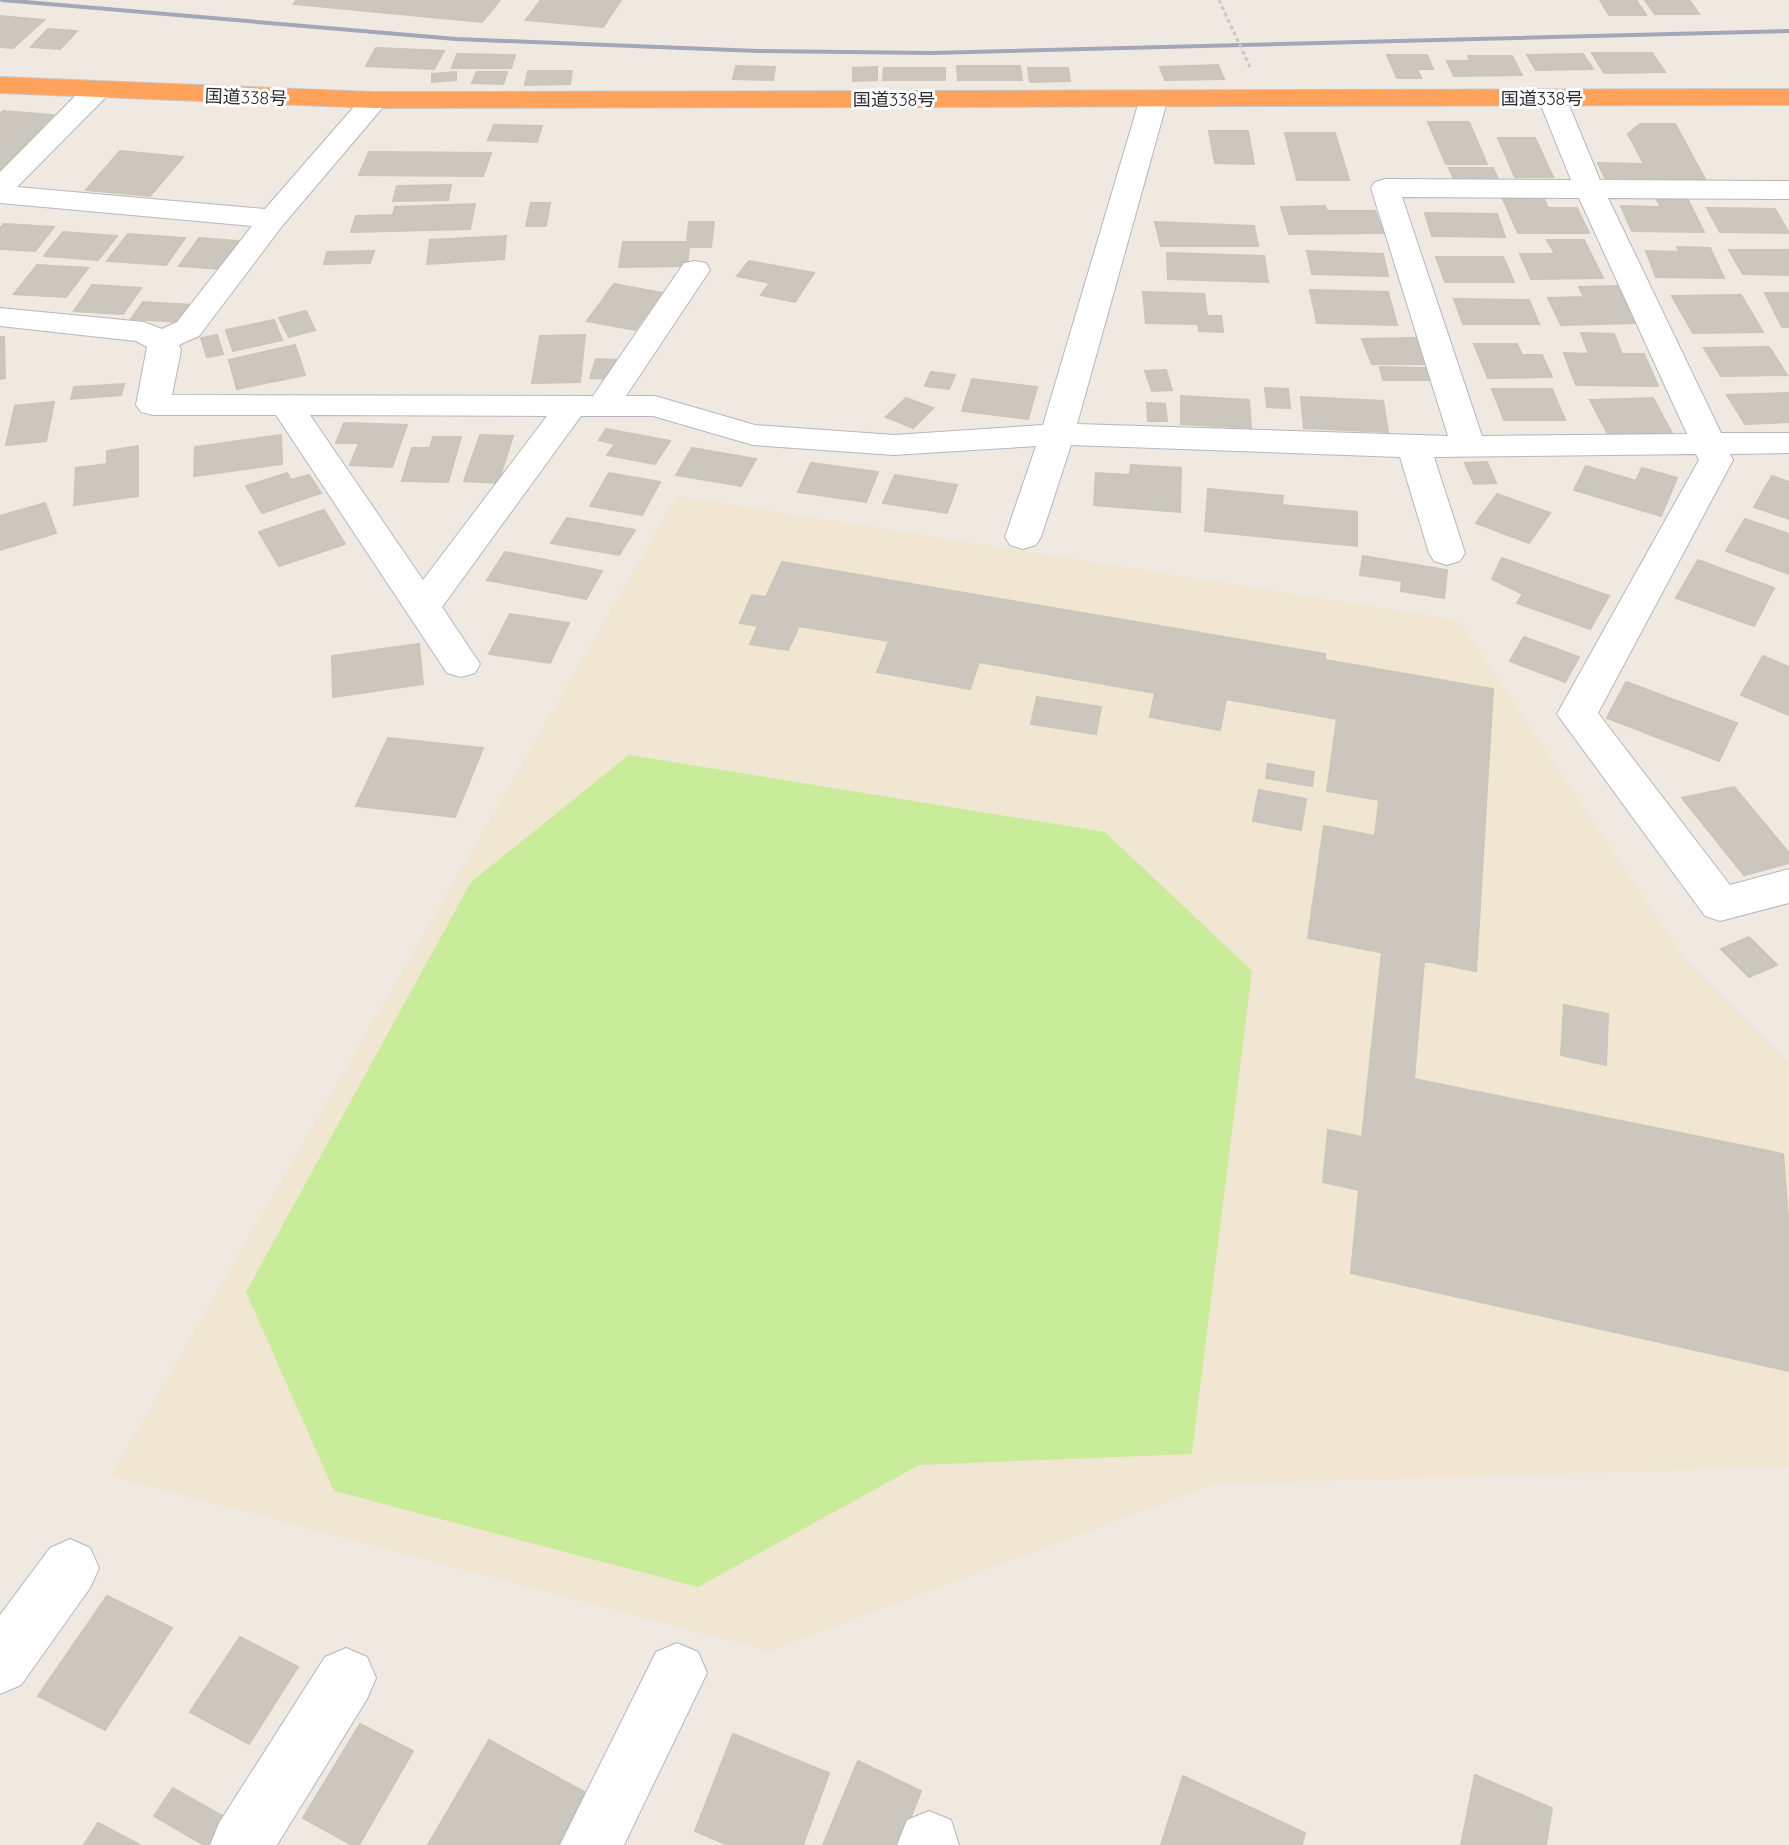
<svg xmlns="http://www.w3.org/2000/svg" width="1789" height="1845" font-family="Quicksand,'Noto Sans JP',sans-serif">
	<style>
		.education { fill: #f0e6d1 }
		.pitch { fill: #c9ec9a }
		.building { fill: #cbc7bf; stroke: #cbc5ba; stroke-width: 2 }
		.lines { fill: none; stroke-linecap: round; stroke-linejoin: round }
		.minor-casing { stroke: #b4b7c1; stroke-width: 2 }
		.highway-casing { stroke: #c9c9c9; stroke-width: 2 }
		.minor { fill: #fff; fill-rule: evenodd }
		.highway { fill: #ffa35c; fill-rule: evenodd }
		.rail { stroke: #a3a6b8; stroke-width: 4 }
		.path-bridge { stroke: #c9c9c9; stroke-width: 3; stroke-dasharray: 4 3; stroke-linecap: butt }
		.labels { text-anchor: middle; dominant-baseline: central; stroke-width: 6; stroke-linejoin: round; paint-order: stroke }
		.far-street-label { font-size: 18px; fill: #2e2e2e; stroke: #fff }
	</style>
	<rect width="100%" height="100%" fill="#efe9e1"/>
	<!-- education -->
	<path class="education" d="M677,496L1458,620L1683,956L1789,1062V1467L1214,1484L769,1651L111,1476Z"/>
	<!-- pitch -->
	<path class="pitch" d="M629,755L1105,832L1252,971L1192,1454L919,1465L698,1587L334,1491L246,1292L471,882Z"/>
	<!-- building -->
	<path class="building" d="M297,0L404,1L500,0L482,22L294,4Z
		M541,0H621L603,27L526,20Z
		M1600,0H1636L1646,15H1609Z
		M1645,0H1689L1699,14H1655Z
		M0,16L44,20L13,48L0,47Z
		M48,29L77,31L60,49L31,47Z
		M376,48L444,51L434,69L366,66Z
		M1592,53H1652L1665,72L1604,73Z
		M457,54L515,55L511,68H452Z
		M1583,54L1593,69L1536,70L1527,55Z
		M1387,55H1427L1433,69H1417L1421,78H1397Z
		M1468,56H1512L1522,75L1454,76L1447,61H1470Z
		M1218,65L1224,79L1165,80L1160,67Z
		M736,66L775,67L773,80L733,79Z
		M957,66H1020L1022,80H958Z
		M877,67V80L853,81V68Z
		M884,68H945V80H883Z
		M1028,68H1068L1070,81L1030,82Z
		M528,71H572L570,84L525,85Z
		M456,72V80L432,82V74Z
		M477,72H507L503,84L472,83Z
		M3,111L53,115L0,171V114Z
		M1428,122H1469L1487,164H1446Z
		M1640,124H1675L1705,179L1605,178L1598,163L1644,164L1628,134Z
		M494,125L542,126L537,142L488,140Z
		M1209,131H1248L1254,164L1215,163Z
		M1285,133H1335L1349,180H1297Z
		M1498,138H1535L1553,177H1515Z
		M120,151L183,157L150,196L86,190Z
		M369,152L491,153L483,176L359,175Z
		M1449,168H1493L1499,182H1455Z
		M451,185L448,200L393,201L397,186Z
		M1503,199H1544L1548,208H1577L1589,233H1518Z
		M1657,200H1688L1704,232L1632,231L1621,206L1661,207Z
		M531,203H550L546,226H526Z
		M475,204L470,229L351,232L356,216L393,215L395,207Z
		M1325,206L1327,211H1375L1384,233L1289,234L1281,207Z
		M1707,208L1775,209L1789,233L1720,232Z
		M1425,213L1497,214L1505,237L1432,236Z
		M689,222H714L711,247H689L687,266L619,267L623,242H687Z
		M1155,222L1254,226L1258,246H1161Z
		M4,224L54,227L35,251L0,249V228Z
		M63,232L117,236L98,260L44,256Z
		M128,234L185,238L166,265L107,261Z
		M506,236L504,259L427,264L430,240Z
		M199,238L239,241L220,269L179,266Z
		M1547,240H1584L1603,278L1531,279L1520,254H1555Z
		M1677,247L1710,248L1724,278L1656,277L1646,251L1679,252Z
		M1729,250H1789V275L1743,274Z
		M374,251L370,263L324,264L327,252Z
		M1307,251L1383,254L1388,276L1312,274Z
		M1167,253L1264,256L1268,282L1168,279Z
		M1436,257H1503L1514,282H1445Z
		M749,261L814,273L795,302L761,295L770,283L737,276Z
		M37,265L88,268L66,297L14,294Z
		M614,284L662,293L635,330L587,321Z
		M92,285L141,288L123,314L74,311Z
		M1617,286L1637,323L1561,325L1548,298L1584,297L1579,287Z
		M1310,290L1388,292L1397,325L1317,323Z
		M1143,292L1204,294L1207,316H1221L1223,332L1199,331L1198,324L1146,323Z
		M1765,293H1789V327H1782Z
		M1741,295L1763,332L1693,333L1672,296Z
		M1454,299L1529,300L1539,324H1463Z
		M143,302L191,305L180,322L131,319Z
		M306,311L315,330L289,337L279,318Z
		M274,320L282,340L233,351L226,330Z
		M1581,333L1614,334L1622,354H1644L1658,386L1576,385L1564,353L1589,354Z
		M217,335L223,354L207,357L201,338Z
		M585,335L580,382L532,383L540,336Z
		M0,337H4L5,378L0,379Z
		M1416,338L1426,364H1372L1362,339Z
		M1474,344H1517L1522,355H1542L1552,377L1488,378Z
		M295,345L305,375L237,389L229,360Z
		M1769,347L1787,375L1721,376L1704,348Z
		M596,359L617,360L611,379L590,378Z
		M1380,367L1426,368L1430,380H1383Z
		M1166,370L1172,390L1152,391L1145,371Z
		M931,372L955,375L949,389L925,386Z
		M972,379L1037,387L1028,419L962,411Z
		M124,384L121,395L71,399L74,387Z
		M1265,388L1288,389L1290,408L1267,407Z
		M1492,389H1552L1565,420H1504Z
		M1789,393V422L1745,424L1727,395Z
		M1181,396L1249,400L1251,428L1181,424Z
		M1301,397L1383,401L1388,432L1304,428Z
		M906,398L933,408L913,428L886,417Z
		M1653,398L1672,433L1608,434L1590,400Z
		M54,402L46,441L6,445L15,406Z
		M1147,403L1165,404L1167,421H1148Z
		M344,423L407,425L392,467L350,465L359,443H336Z
		M606,429L670,441L655,464L607,455L615,444L599,440Z
		M281,435L282,464L194,476L195,447Z
		M480,435L513,436L498,483L464,481Z
		M433,437H461L448,482L402,481L412,448H430Z
		M138,446V496L74,505L76,468L107,464V451Z
		M692,448L756,459L741,486L676,475Z
		M1487,462L1496,483L1474,484L1465,463Z
		M811,463L878,472L866,502L798,492Z
		M1131,465L1181,468L1180,512L1094,505L1096,473L1130,475Z
		M1586,466L1636,481L1642,468L1677,478L1661,516L1574,490Z
		M287,473L291,480L309,475L321,493L262,513L246,486Z
		M609,473L660,482L642,515L590,506Z
		M895,475L957,485L947,513L883,503Z
		M1772,476L1789,482V519L1754,507Z
		M1208,489L1283,496L1282,505L1357,512V546L1205,531Z
		M1497,494L1550,513L1529,543L1476,523Z
		M45,503L56,533L0,550V516Z
		M324,510L345,544L279,566L259,532Z
		M567,518L635,530L619,555L551,543Z
		M1745,519L1789,534V574L1726,551Z
		M505,552L602,571L586,599L487,580Z
		M1363,556L1447,570L1444,598L1401,591L1402,581L1360,575Z
		M1502,558L1609,596L1590,629L1517,603L1523,594L1492,579Z
		M1698,560L1774,588L1754,626L1676,598Z
		M782,562L1325,654V660L1493,689L1476,971L1308,938L1324,826L1375,836L1379,800L1327,791L1337,719L1226,699L1220,730L1150,717L1155,693L979,662L970,689L877,672L889,641L799,626L788,650L750,644L758,626L740,623L752,595L766,597Z
		M510,614L569,623L550,663L489,654Z
		M1524,637L1579,657L1565,682L1510,661Z
		M419,644L423,684L333,697L332,656Z
		M1763,656L1789,667V715L1741,695Z
		M1626,682L1737,723L1719,761L1607,718Z
		M1037,697L1101,707L1096,734L1031,724Z
		M388,738L483,748L455,817L356,806Z
		M1268,764L1314,772L1312,786L1266,778Z
		M1734,787L1789,853V863L1744,875L1682,798Z
		M1259,790L1306,799L1301,830L1253,821Z
		M1749,937L1777,965L1749,977L1721,949Z
		M1382,952L1424,961L1414,1079L1783,1154L1789,1230V1371L1351,1273L1359,1190L1323,1182L1328,1130L1362,1137Z
		M1564,1005L1608,1014L1606,1065L1561,1055Z
		M107,1596L172,1628L105,1730L38,1696Z
		M240,1637L298,1667L249,1744L190,1712Z
		M360,1724L413,1751L359,1845H352L303,1818Z
		M733,1734L829,1773L803,1845H728L695,1831Z
		M489,1740L586,1793L558,1845H428Z
		M858,1761L921,1791L900,1845H823Z
		M1475,1775L1552,1808L1546,1845H1461Z
		M1183,1776L1305,1833L1302,1845H1161Z
		M173,1788L228,1819L212,1845H204L154,1816Z
		M98,1823L140,1845H84Z"/>
	<g class="lines">
		<!-- minor casing -->
		<g class="minor-casing">
			<path id="minor" d="M97,82L107,84L110,90L107,96L17,187L265,209L365,94H385L389,100L283,225L199,336L179,345L181,350L172,395L593,396L684,263L695,261L706,263L710,270L626,396H655L755,425L894,435L1043,425L1140,98L1144,92H1164L1168,98L1077,424L1448,436L1371,188L1375,182L1385,179L1571,180L1538,98L1542,92H1562L1566,98L1600,180L1789,181V199L1608,198L1721,433H1789V453L1730,454L1733,460L1598,713L1730,885L1789,869V903L1720,921L1705,916L1557,714L1699,460L1696,454L1434,457L1465,553L1460,561L1447,565L1434,561L1429,553L1400,457L1071,445L1041,537L1036,545L1023,549L1010,545L1005,537L1036,446L894,455L753,445L653,416H581L442,607L480,664L475,673L461,677L447,673L276,415H153L141,412L136,405L147,347L136,341L0,326V308L144,322L162,329L177,322L252,226L0,203V172L87,84ZM1402,197L1579,198L1687,434L1482,436ZM310,415L547,416L423,580Z
				M70,1539L90,1548L99,1568L90,1588L21,1685L0,1694V1615L50,1548Z
				M677,1643L698,1652L707,1673L624,1845H560L656,1652Z
				M346,1648L367,1657L376,1678L367,1699L277,1845H210L219,1823L325,1657Z
				M929,1811L951,1820L959,1845H897L907,1820Z"/>
		</g>
		<!-- highway casing -->
		<g class="highway-casing">
			<path id="highway" d="M0,77L375,92L1789,89V105L375,108L0,93Z"/>
		</g>
		<!-- minor -->
		<use href="#minor" class="minor"/>
		<!-- highway -->
		<use href="#highway" class="highway"/>
		<!-- rail -->
		<path class="rail" d="M2,0L456,39L758,51L932,53L1789,31"/>
		<!-- path-bridge -->
		<path class="path-bridge" d="M1219,0L1251,69"/>
	</g>
	<g class="labels">
		<!-- far-street labels -->
		<g class="far-street-label">
			<text transform="translate(246 97) rotate(2)">国道338号</text>
			<text x="1542" y="98">国道338号</text>
			<text x="894" y="99">国道338号</text>
		</g>
	</g>
</svg>
